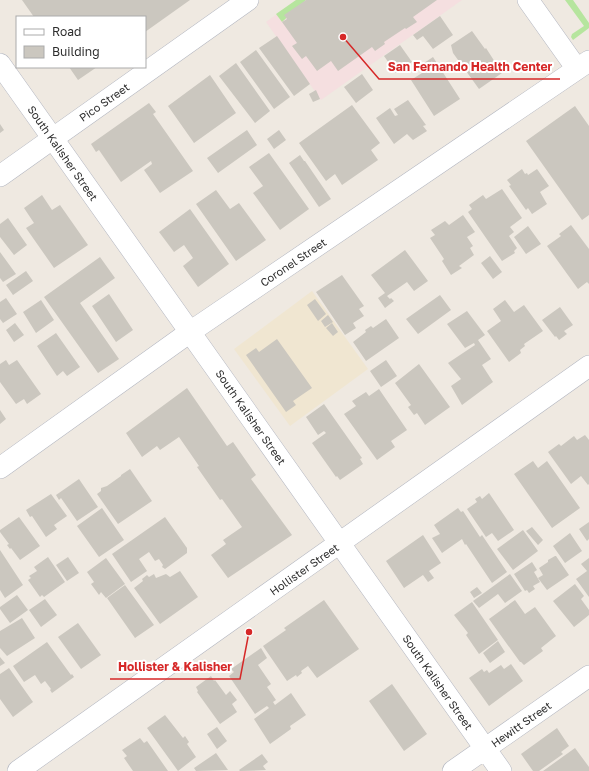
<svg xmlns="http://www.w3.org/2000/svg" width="589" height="771" font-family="'Golos Text',sans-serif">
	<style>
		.education { fill: #f0e6d1 }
		.medical { fill: #f5dfe0 }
		.green { fill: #b6e59e }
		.building { fill: #cbc7bf }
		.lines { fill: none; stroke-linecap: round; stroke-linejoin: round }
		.minor-casing { stroke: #b4b7c1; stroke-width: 22 }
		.minor { stroke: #fff; stroke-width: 21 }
		.labels { text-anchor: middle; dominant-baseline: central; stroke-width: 4; stroke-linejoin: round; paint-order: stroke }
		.street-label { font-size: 11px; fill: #2e2e2e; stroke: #fff }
		.leader { fill: none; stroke: #d62828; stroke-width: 1.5 }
		.callout-dot { fill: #d62828; stroke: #fff; stroke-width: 1.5 }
		.callout-label { font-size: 12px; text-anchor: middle; font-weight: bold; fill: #d62828; stroke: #fff; stroke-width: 4; stroke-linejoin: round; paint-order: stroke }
	</style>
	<rect width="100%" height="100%" fill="#efe9e1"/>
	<!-- education -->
	<path class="education" d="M312,291L368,369L290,426L234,349Z"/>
	<!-- medical -->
	<path class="medical" d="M296,0H462L321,100L266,22Z"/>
	<!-- green -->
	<path class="green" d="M296,0H306L282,22L276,14Z
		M565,0H573L589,23V28L573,40L571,37L572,34L584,26Z"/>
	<!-- building -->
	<path class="building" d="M22,0H190L145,32V17H34Z
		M306,0H437L413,17L417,22L406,29L405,28L384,42L385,44L375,51L372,47L338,71L331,61L317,71L306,56L302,59L292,46L297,43L282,22L287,19L284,15Z
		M440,16L453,35L433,49L423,36L417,40L413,35Z
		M472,31L485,49L486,48L502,73L479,89L453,53L451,45Z
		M277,36L310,84L294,96L259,48Z
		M400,45L412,62L396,73L384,56Z
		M256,50L290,97L274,109L240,62Z
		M433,57L460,99L434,116L411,80L422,73L418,67Z
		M236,63L270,111L255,123L219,76Z
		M69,67H97L78,80Z
		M362,74L373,90L356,103L344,87Z
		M210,75L236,113L194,143L168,106Z
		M316,90L320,99L313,102L309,94Z
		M408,100L426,125L423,126L427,131L413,140L407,134L394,144L376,118L390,108L395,116L398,115L394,109Z
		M149,103L156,112L153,114L193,171L160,193L144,170L152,164L151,161L121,182L99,150L96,152L91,144Z
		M352,105L380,143L371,150L378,160L342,185L335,174L326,181L299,143Z
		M575,106L589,126V215L582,220L526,141Z
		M0,124L4,130L0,133Z
		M247,130L257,145L218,173L207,158Z
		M279,130L286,140L274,149L267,139Z
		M269,153L309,209L280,230L253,193L263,186L249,167Z
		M300,155L304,161H305L331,199L319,207L289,163Z
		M522,169L525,174L527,173L528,175L537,169L549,186L540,192L547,204L532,214L528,208L526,210L509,186L511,185L507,180Z
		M502,189L522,218L510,227L514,232L509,236L517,248L514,251L515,253L502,261L468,212L472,209L469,205L483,195L486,199Z
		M216,190L230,209L239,203L266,240L236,261L196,204Z
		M42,195L52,210L60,205L88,245L54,268L26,228L34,223L24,208Z
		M190,209L229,264L198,287L183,266L193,258L184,245L174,252L159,232Z
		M463,215L475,232L467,237L473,246L470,248L474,255L459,266L462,268L451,275L442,261L444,259L430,238L435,235L431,230L445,221L449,225Z
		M8,218L27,245L14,255L0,237V224Z
		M571,225L589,249V284L587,282L578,289L547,246L561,236L559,234Z
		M528,226L541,244L526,254L514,237Z
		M405,250L428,281L414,291L407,282L387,296L390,299L391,298L394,301L385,308L378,298L385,293L371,275Z
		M0,252L16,274L3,282L0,278Z
		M490,256L502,272L493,279L481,263Z
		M100,257L115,278L80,303L119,359L98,373L44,297Z
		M26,271L33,281L13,295L6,285Z
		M342,275L364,306L359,309L364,316L353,323L356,328L345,335L316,292Z
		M109,294L133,330L116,342L92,306Z
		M440,295L451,310L418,334L406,319Z
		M6,298L17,314L3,323L0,319V302Z
		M315,299L326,314L318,321L307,305Z
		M41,300L54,320L36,333L23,312Z
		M505,300L514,312L524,305L543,331L524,344L525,346L520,350L521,353L509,362L487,331L501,321L493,309Z
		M560,307L573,325L564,331L567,334L559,340L556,336L555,337L542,320Z
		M467,311L485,335L478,340L491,359L482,365L493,382L462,405L451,386L461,379L448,363L475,345L474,343L465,348L447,324Z
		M328,315L333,322L325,327L321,321Z
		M386,319L399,338L366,361L353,342L366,332L365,330L371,326L373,328Z
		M15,323L24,335L14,342L6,330Z
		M332,323L338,332L333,336L326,328Z
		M56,333L80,367L67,376L63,371L57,376L37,346Z
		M277,339L312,388L293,401L296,405L286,412L246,355L256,348L259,352Z
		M6,360L9,365L17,360L41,394L27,404L24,399L16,404L0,382V364Z
		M386,360L397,376L381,387L370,371Z
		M419,364L450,407L425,425L417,413L414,415L408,407L411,405L395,383Z
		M187,388L227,446L233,442L256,475L251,479L292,535L228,578L211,555L226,544L223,540L242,527L222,499L220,500L197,467L199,466L179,437L160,450L157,446L142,457L126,433Z
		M379,389L407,430L391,441L395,447L377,460L344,414L356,406L352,401L366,392L369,396Z
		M324,404L362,458L360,459L363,464L340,480L337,476L336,477L312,443L326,433L324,431L318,435L306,417Z
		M0,410L6,419L0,424Z
		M585,435L589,440V484L588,485L581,476L571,484L548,452L559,444L561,446L574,436L577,440Z
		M533,461L538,468L547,461L580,508L552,528L514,474Z
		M130,469L152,501L118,524L97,494L101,491V488L107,486L121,476V475Z
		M79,479L98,507L77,521L61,498L59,500L56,495Z
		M489,493L514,530L498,541L492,533L486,537L467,509L477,502L475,499L480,496L482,499Z
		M51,494L67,516L54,525L57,529L46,537L32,516L30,517L26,510Z
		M102,508L124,540L99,557L77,526Z
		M458,508L461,512L463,511L480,537L482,535L507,572L492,583L466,544L465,545L462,539L442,553L432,538L440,534L434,525Z
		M19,517L40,546L20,560L11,548L10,549L7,545L9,544L0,532V530Z
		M165,517L187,548V553L165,569L162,567L163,565L159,559L155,561L149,552L139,559L147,571L131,582L112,554Z
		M589,522V539L587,541L579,529Z
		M532,527L543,540L538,545L526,531Z
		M523,530L538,551L513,570L497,549Z
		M570,533L582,551L565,563L553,546Z
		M423,535L441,563L429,571L434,578L428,582L423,575L404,588L386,561Z
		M0,550L23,585L5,598L0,590Z
		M555,556H556L569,575L547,590L538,578L543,575L539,568L548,562V560Z
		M48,557L65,582L44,597L42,595L40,597L28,580L31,578L29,576L37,571L34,567Z
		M68,557L79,573L67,581L56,565Z
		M106,558L125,584L106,598L101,592L99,595L91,584L94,582L87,572Z
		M589,558V597L576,579L587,571L581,564Z
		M532,562L537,570L534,572L540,582L533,586L535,589L529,593L527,590L525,591L514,574Z
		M180,571L198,597L160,624L134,588L143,581L142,579L147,575L149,577L154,574L156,578L166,574L170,577Z
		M510,574L522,591L505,603L498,594L479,608L473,601Z
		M575,584L584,596L581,599L589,610V615L574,627L553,601Z
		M125,585L154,625L135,638L107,598Z
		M477,587L482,593L474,598L470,592Z
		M17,595L28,610L10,623L0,609V607Z
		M45,599L57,615L41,627L29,610Z
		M324,600L359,649L317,678L308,666L301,671L302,673L297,677L296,675L287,681L263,646L286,630L284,628Z
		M515,600L525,614L535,607L556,636L541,648L543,651L524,665L521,662H520L489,619Z
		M472,602L498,640L479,654L466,635L468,633L454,615Z
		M22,618L35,638L7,656L0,648V631Z
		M78,623L101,655L81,669L58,637Z
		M498,641L505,652L490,663L483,653Z
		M47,642L71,675L72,674L74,677L52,693L50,690L51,689L45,681L41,684L35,675L24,682L13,666Z
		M261,648L267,658L258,665L271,684L267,687L276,700L273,702L275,705L291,693L306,715L290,726L291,729L270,744L254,719L269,708L267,706L255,714L229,676L234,672L231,669Z
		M0,657L5,663L0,666Z
		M511,664L523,681L489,706L469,678L482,669L484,672L487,670L489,673L501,665L504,669Z
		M9,668L33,702L13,717L0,699V674Z
		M211,676L214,681L215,680L226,695L230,691L237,700L232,704L237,712L220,724L197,692L198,691L196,687Z
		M392,684L427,734L404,751L369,701Z
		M165,715L183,738L185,736L189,742L187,744L196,757L178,771L147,728Z
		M217,727L227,741L217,749L207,734Z
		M557,728L569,746L561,752L563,754L539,771H533L521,754Z
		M140,738L144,743L147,741L168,771H133L124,758L127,756L122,750Z
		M575,748L589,767V771H543Z
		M216,753L228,770L196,771L194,768Z
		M262,754L268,762L263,766L266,770L240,771L239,770Z"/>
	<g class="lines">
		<!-- minor casing -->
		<g class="minor-casing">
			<path id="minor" d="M528,0L577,69
				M0,64L501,771
				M0,176L248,0
				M0,468L190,332L589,61
				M18,771L589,366
				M453,771L589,676"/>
		</g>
		<!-- minor -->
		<use href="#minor" class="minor"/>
	</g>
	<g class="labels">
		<!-- street labels -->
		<g class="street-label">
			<text transform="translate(104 102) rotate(-35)">Pico Street</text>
			<text transform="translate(63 153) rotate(55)">South Kalisher Street</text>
			<text transform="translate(293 262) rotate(-34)">Coronel Street</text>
			<text transform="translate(251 417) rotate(55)">South Kalisher Street</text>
			<text transform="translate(304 569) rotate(-35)">Hollister Street</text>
			<text transform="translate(438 682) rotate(55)">South Kalisher Street</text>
			<text transform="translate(521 724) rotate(-35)">Hewitt Street</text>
		</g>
	</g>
	<!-- callouts -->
	<path class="leader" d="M343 37L379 79H560M249 632L240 679H110"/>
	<g class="callout-dot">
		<circle cx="343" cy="37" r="4"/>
		<circle cx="249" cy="632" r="4"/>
	</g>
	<g class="callout-label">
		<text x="470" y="71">San Fernando Health Center</text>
		<text x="175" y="671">Hollister &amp; Kalisher</text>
	</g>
	<!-- legend -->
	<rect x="16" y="16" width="130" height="52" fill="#ffffff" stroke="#ababab"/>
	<rect x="24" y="29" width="20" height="6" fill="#ffffff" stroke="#ababab"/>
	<text x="52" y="36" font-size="12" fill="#2e2e2e">Road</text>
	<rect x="24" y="46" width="20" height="12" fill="#cbc7bf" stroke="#ababab"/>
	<text x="52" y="56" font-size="12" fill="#2e2e2e">Building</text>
</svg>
